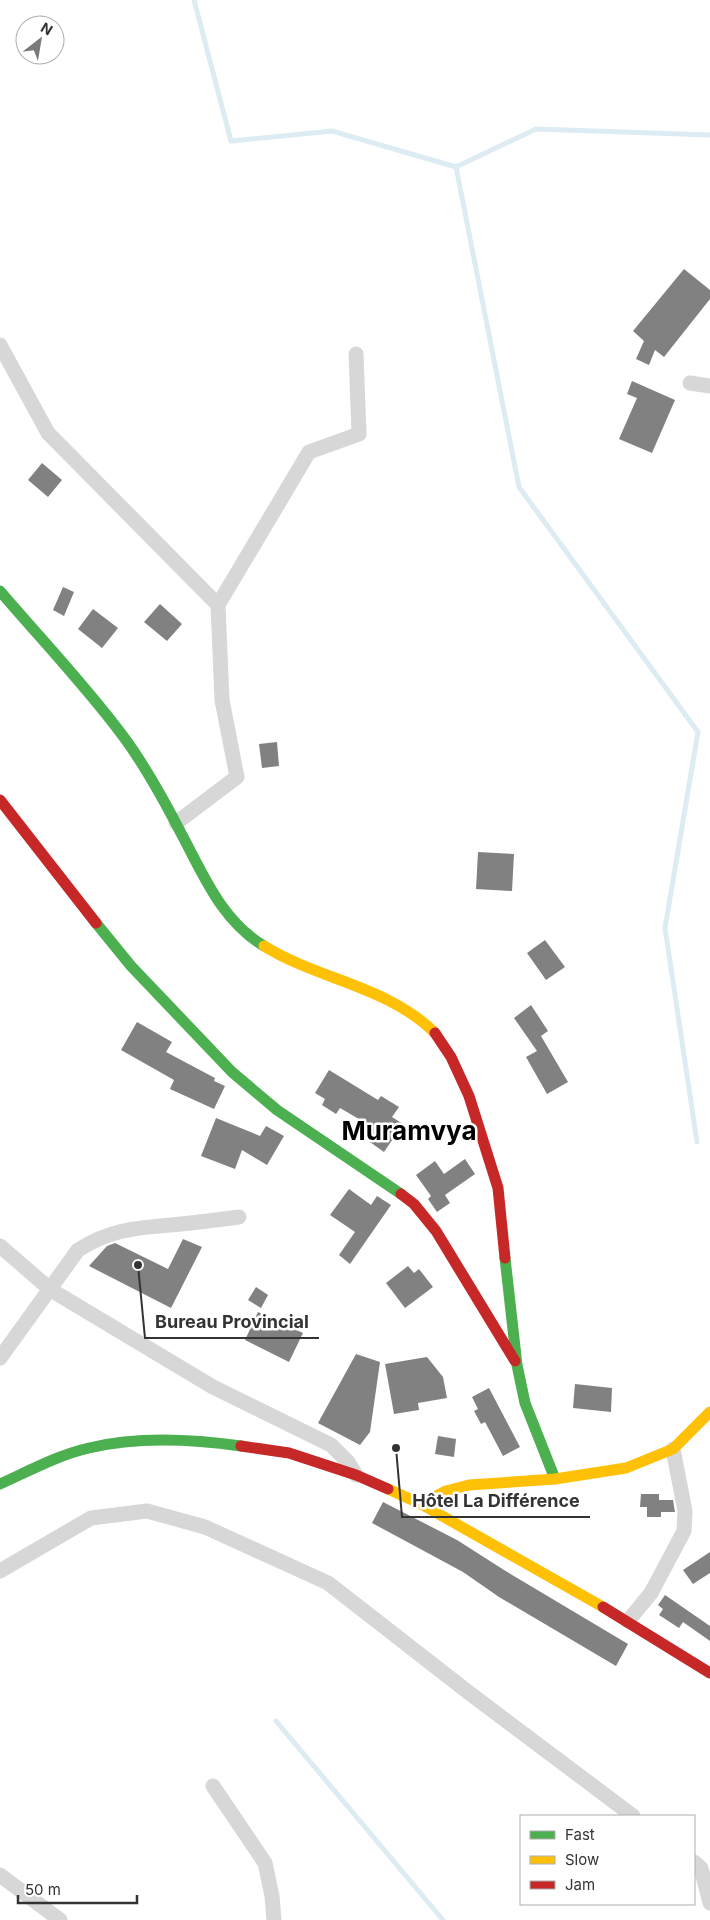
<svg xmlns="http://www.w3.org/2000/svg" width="710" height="1920" font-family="Inter,sans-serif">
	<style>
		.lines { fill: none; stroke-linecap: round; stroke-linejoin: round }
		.stream { stroke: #ddebf3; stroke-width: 5 }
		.building { fill: #818181 }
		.street { stroke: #d7d7d7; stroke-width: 15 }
		.fast { stroke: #4caf50; stroke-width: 11 }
		.slow { stroke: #ffc107; stroke-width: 11 }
		.jam { stroke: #c62828; stroke-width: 11 }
		.labels { text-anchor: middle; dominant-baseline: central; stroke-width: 5; stroke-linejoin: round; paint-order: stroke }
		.town-label { font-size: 26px; font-weight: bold; fill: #000; stroke: #fff }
		.leader { fill: none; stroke: #333; stroke-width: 2 }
		.callout-dot { fill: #333; stroke: #fff; stroke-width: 2 }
		.callout-label { font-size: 18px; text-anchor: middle; font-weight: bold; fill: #333; stroke: #fff; stroke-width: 5; stroke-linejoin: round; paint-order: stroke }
	</style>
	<rect width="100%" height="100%" fill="#fff"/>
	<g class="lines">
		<!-- stream -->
		<path class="stream" d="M194,0L231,141L332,131L456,167L536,129L710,135
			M456,167L519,487L698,732L665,928L697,1142
			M276,1721L443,1920"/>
	</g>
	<!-- building -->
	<path class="building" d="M684,269L710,290V299L664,357L655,350L649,365L636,359L644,341L633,331Z
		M632,381L675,400L652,453L619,439L637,398L627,394Z
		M42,463L62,480L48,497L28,480Z
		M63,587L74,592L64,616L53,610Z
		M160,604L182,624L167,641L144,622Z
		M93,609L118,628L102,648L78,629Z
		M277,742L279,766L262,768L259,744Z
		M478,852L514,854L512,891L476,889Z
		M545,940L565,967L546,980L527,953Z
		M531,1005L548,1031L541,1036L568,1082L547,1094L526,1057L537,1051L514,1018Z
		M137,1022L172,1042L166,1052L215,1078L214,1081L225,1086L214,1109L170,1089L174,1080L121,1050Z
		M329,1070L378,1100L381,1096L399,1107L392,1117L403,1124L384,1152L367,1140L371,1134L361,1128L364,1122L340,1108L336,1114L322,1105L325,1099L315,1093Z
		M216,1118L260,1136L266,1126L284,1136L267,1165L242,1150L235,1169L201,1156Z
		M465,1159L475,1174L445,1195L450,1203L437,1212L428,1199L431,1196L416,1175L435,1161L444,1174Z
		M349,1189L371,1205L377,1196L391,1205L350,1264L339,1255L355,1232L330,1215Z
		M183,1239L202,1247L171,1308L89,1266L107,1246L115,1243L168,1269Z
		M408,1266L414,1273L419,1269L433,1287L405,1308L386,1283Z
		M256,1287L268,1295L261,1308L248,1300Z
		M258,1312L303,1333L289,1362L245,1340Z
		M356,1354L380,1362L370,1432L360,1445L318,1423Z
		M427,1357L443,1377L447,1398L418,1403L419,1410L394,1414L385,1364Z
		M575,1384L612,1388L611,1412L573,1408Z
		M489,1388L520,1447L503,1456L485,1422L481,1424L474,1411L478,1409L472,1397Z
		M438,1436L456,1439L454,1457L435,1454Z
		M641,1494H659V1500H673L675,1512H661V1517H647V1507H640Z
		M383,1502L457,1540L504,1570L628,1644L616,1666L499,1597L463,1572L372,1523Z
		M710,1552V1573L693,1584L683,1570Z
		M665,1595L710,1626V1641L683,1622L679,1628L659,1615L663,1609L658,1605Z"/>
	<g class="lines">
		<!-- street -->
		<path class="street" d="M0,345L48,433L218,605L222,700L237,777L176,823
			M690,383L710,386
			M218,605L309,452L359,434L356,354
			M0,1246L51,1290L213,1387L331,1445L348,1462L356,1475
			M0,1358L78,1250C109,1230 135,1228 170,1225C193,1223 216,1220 239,1217
			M0,1571L91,1518L147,1511L205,1527L328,1583L468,1692L633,1816
			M628,1621L651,1593L684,1531L685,1511L673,1449
			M213,1786L265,1863L272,1896L274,1920
			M694,1862L701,1868L710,1903
			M0,1875L60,1920"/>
		<!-- fast -->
		<path class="fast" d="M0,591C41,639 86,686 123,736C144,764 166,804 182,835C204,876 222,921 264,946
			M96,923L131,966L232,1072L277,1110L401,1194
			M505,1258L517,1365L525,1403L555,1479
			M0,1484C29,1471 58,1455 89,1448C138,1436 192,1439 241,1446"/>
		<!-- slow -->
		<path class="slow" d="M264,946C319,980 388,986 435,1033
			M388,1489L421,1504L603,1607
			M421,1504L446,1491L469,1485L555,1479L626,1468L673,1449L710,1412"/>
		<!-- jam -->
		<path class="jam" d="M0,800L96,923
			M435,1033L451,1057L469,1096L498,1188L505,1258
			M401,1194L414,1204L436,1231L515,1361
			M241,1446L289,1453L356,1475L388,1489
			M603,1607L710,1673"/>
	</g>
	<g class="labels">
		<!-- town labels -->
		<g class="town-label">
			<text x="409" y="1130">Muramvya</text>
		</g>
	</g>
	<!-- callouts -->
	<path class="leader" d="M138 1265L145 1338H319M396 1448L402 1517H590"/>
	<g class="callout-dot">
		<circle cx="138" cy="1265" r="5"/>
		<circle cx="396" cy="1448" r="5"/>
	</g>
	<g class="callout-label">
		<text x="232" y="1328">Bureau Provincial</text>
		<text x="496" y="1507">Hôtel La Différence</text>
	</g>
	<!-- legend -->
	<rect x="520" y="1815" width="175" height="90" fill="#ffffff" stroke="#adadad"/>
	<rect x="530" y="1831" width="25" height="8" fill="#4caf50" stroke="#adadad"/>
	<text x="565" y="1840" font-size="15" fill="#333333">Fast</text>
	<rect x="530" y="1856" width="25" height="8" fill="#ffc107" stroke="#adadad"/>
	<text x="565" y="1865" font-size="15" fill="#333333">Slow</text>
	<rect x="530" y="1881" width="25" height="8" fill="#c62828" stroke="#adadad"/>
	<text x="565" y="1890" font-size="15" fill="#333333">Jam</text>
	<!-- north arrow -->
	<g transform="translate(40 40) rotate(31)"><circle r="24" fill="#ffffff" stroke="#adadad"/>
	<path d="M0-4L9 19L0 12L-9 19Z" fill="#7a7a7a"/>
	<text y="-8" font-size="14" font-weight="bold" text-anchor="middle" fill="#333333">N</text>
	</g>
	<!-- scale -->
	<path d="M18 1895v8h119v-8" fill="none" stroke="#333333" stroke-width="2.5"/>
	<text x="25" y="1895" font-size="15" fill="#333333" stroke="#ffffff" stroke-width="4" paint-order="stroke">50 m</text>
</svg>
